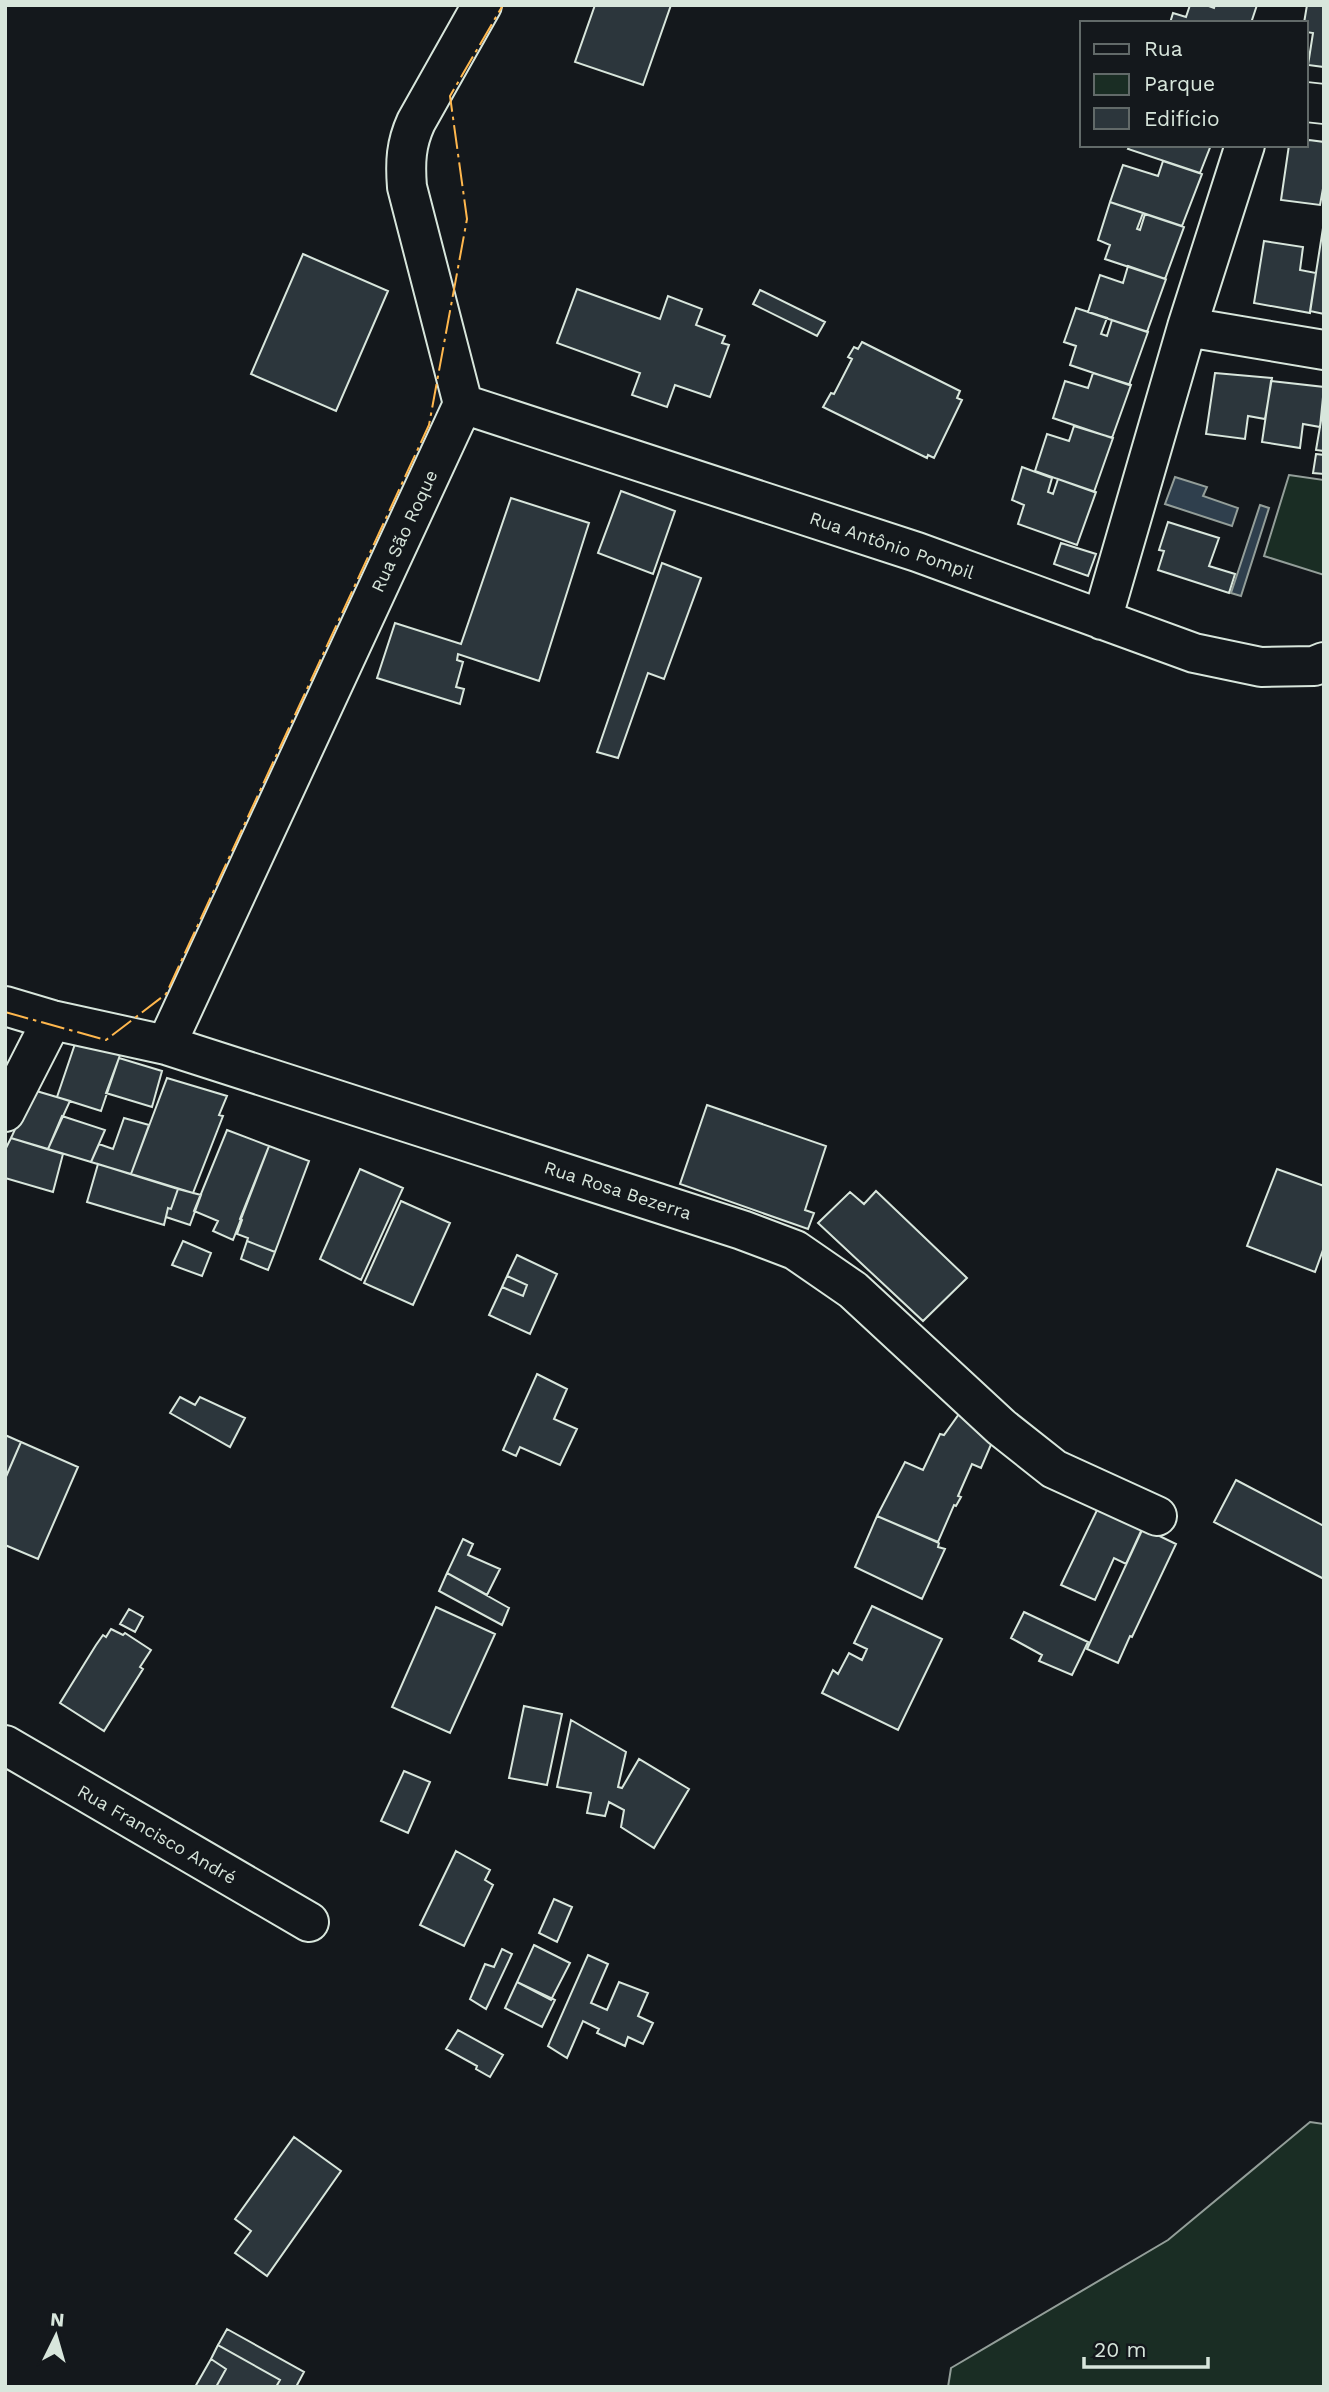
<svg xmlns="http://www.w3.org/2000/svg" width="1329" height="2392" font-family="'Work Sans',sans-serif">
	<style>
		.green { fill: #1a2d24; stroke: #939e99; stroke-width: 2 }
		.water { fill: #2f3f4d; stroke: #939e99; stroke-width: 2 }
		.building { fill: #2c363c; stroke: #d8e6dc; stroke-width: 2 }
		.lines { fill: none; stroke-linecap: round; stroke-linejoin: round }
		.minor-casing { stroke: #d8e6dc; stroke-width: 42 }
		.minor { stroke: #14181c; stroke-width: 38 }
		.power { stroke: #ffb74d; stroke-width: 2; stroke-dasharray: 24 5 3.5 5; stroke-linecap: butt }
		.labels { text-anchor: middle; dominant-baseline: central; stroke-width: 5; stroke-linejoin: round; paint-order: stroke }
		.street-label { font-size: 18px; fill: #d8e6dc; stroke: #14181c }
	</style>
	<rect width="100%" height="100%" fill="#14181c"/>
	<!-- green -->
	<path class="green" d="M1289,475L1324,480V575L1264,556Z
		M1310,2122L1324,2124V2387H948L951,2368L1168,2240Z"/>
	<!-- water -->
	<path class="water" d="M1175,477L1207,487L1203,496L1238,508L1232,526L1165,504Z
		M1260,505L1269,508L1241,596L1231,593Z"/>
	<!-- building -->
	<path class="building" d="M595,5H671L643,85L575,62Z
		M1190,5H1206L1214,8L1215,5H1257L1251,23H1170L1173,13L1186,17Z
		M1307,5H1324V67L1308,65L1313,33L1306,32V23H1304Z
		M1309,140L1324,142V183L1320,205L1281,200L1289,145H1306V141Z
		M1130,145H1211L1200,173L1128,149Z
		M1163,161L1202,174L1182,226L1110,202L1123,165L1158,176Z
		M1110,202L1143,213L1137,229L1140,230L1145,214L1184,227L1165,279L1105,259L1110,245L1098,240Z
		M1323,228H1324V314L1310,311Z
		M1264,241L1303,247L1300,270L1316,273L1310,313L1254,303Z
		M303,254L388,291L336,411L251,374Z
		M1128,266L1166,279L1147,332L1088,312L1100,275L1123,283Z
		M577,289L660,319L668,296L702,309L696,325L725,336L722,343L729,345L710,397L675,385L667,407L632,395L640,373L557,343Z
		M760,290L825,322L817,336L753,304Z
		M1076,308L1107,318L1101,334L1107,336L1112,320L1148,332L1129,385L1070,365L1076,346L1064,342Z
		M862,342L960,391L957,398L962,400L934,458L928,455L927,458L823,407L831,393L834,394L852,359L848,357L854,347L858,349Z
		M1093,373L1131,385L1112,438L1053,418L1065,381L1088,388Z
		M1215,373L1272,378L1265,419L1248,416L1245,439L1206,434Z
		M1271,381L1324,387L1320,427L1303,424L1300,448L1262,442Z
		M1324,403V451L1316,450Z
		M1074,426L1113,438L1094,492L1035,471L1047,434L1069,441Z
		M1316,454L1324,455V474L1313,473Z
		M1022,467L1052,478L1048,492L1053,494L1058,479L1096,492L1077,545L1018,524L1024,505L1012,500Z
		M621,491L675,511L653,574L598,553Z
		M511,498L589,523L539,681L458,654L457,660L463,662L456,687L464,689L460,704L377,678L395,623L461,644Z
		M1168,522L1219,538L1209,566L1235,574L1229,593L1158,570L1164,551L1159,550Z
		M1061,543L1096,554L1088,576L1054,564Z
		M662,563L701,578L664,679L648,673L618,758L597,752Z
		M76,1041L120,1055L101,1111L57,1097Z
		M119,1058L162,1071L152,1107L106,1093Z
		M167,1078L227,1096L219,1115L223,1116L193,1193L131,1174Z
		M33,1090L70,1101L48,1149L11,1138Z
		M707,1105L826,1146L805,1210L814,1213L808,1229L680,1184Z
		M62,1116L105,1130L91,1162L48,1149Z
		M124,1118L149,1125L131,1174L91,1162L99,1144L113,1149Z
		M227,1130L269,1146L233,1240L213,1231L218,1221L194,1211Z
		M11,1138L63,1154L53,1192L5,1178V1150Z
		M269,1146L309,1161L275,1252L247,1241L248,1238L237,1234L242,1220L240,1219Z
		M98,1164L178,1189L171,1209L168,1208L164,1225L87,1202Z
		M360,1169L403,1188L361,1280L320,1259Z
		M1277,1169L1324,1186V1247L1315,1272L1247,1246Z
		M178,1189L201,1195L190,1225L166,1217L168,1208L171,1209Z
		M876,1191L967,1278L923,1321L818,1223L850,1192L864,1204Z
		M401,1201L450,1223L413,1305L364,1283Z
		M183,1241L211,1253L202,1276L172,1265Z
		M247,1241L275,1252L268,1270L241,1259Z
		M517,1255L557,1274L530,1334L489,1315L502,1287L523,1296L527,1285L507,1276Z
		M507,1276L527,1285L523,1296L502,1287Z
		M537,1374L567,1389L554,1419L577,1429L560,1465L520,1447L516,1456L503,1450Z
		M180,1397L195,1405L200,1397L245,1418L230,1447L170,1413Z
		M959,1414L993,1440L981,1468L972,1464L958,1496L961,1497L956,1506L954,1505L938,1542L877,1516L905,1462L923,1470L940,1434L944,1435Z
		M5,1435L21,1442L5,1479Z
		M21,1442L78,1467L38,1559L5,1545V1479Z
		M1236,1480L1324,1526V1579L1214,1522Z
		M1099,1506L1142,1529L1126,1564L1114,1558L1095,1600L1061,1585Z
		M877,1516L939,1543L938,1547L945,1549L922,1599L855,1567Z
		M1143,1528L1176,1544L1132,1637L1130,1636L1118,1663L1087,1649Z
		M463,1539L473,1544L468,1555L500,1569L487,1595L447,1573Z
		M447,1573L509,1608L502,1625L439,1591Z
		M872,1606L942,1639L898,1730L822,1693L833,1670L838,1674L849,1653L862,1660L867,1649L854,1643Z
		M436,1607L495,1634L450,1733L392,1707Z
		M129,1609L143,1617L135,1632L120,1624Z
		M1024,1612L1088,1642L1072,1675L1039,1661L1042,1655L1011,1638Z
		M111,1629L123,1635L125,1633L151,1650L140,1667L143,1669L104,1731L60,1703L96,1645L103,1635L106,1637Z
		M524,1706L562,1714L547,1785L509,1778Z
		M571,1720L626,1752L618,1787L622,1788L639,1759L689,1789L654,1848L621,1827L624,1810L609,1802L605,1816L587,1813L591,1793L557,1787Z
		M404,1771L430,1782L408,1833L381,1821Z
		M456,1851L490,1870L485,1880L493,1885L464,1946L420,1925Z
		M554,1899L572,1907L557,1942L539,1933Z
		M534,1945L570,1963L551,2000L517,1982Z
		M502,1949L512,1954L486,2009L470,1999L485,1964L494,1967Z
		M588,1955L608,1964L591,2003L607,2010L619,1982L648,1993L638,2016L653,2023L643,2044L628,2037L625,2046L597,2033L599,2029L583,2021L567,2058L548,2046Z
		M517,1982L555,2000L542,2027L505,2008Z
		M458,2030L503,2055L490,2077L476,2069L477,2066L446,2049Z
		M294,2137L341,2171L267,2276L235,2253L251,2231L235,2219Z
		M227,2329L304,2372L296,2387H276L280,2380L218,2345Z
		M218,2345L280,2380L276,2387H216L226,2369L211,2359Z
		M211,2359L226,2369L216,2387H195Z"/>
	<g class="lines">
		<!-- minor casing -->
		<g class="minor-casing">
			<path id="minor" d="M1306,102L1324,104
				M1187,327L1324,350
				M463,404L917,552L1194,653L1261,667L1314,666L1324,662
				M1102,620L1187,327L1245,145
				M5,1006L52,1020L166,1045L742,1230L795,1250L853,1290L1001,1427L1054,1469L1157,1516
				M166,1045L463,404L407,187C405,162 406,144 416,122L482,5
				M5,1112L52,1020
				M5,1745L309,1922"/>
		</g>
		<!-- minor -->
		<use href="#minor" class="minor"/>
		<!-- power -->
		<path class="power" d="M5,1012L106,1040L166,994L429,425L467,219L450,96L503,5"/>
	</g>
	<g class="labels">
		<!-- street labels -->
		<g class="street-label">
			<text transform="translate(404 531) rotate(-65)">Rua São Roque</text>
			<text transform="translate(892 545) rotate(19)">Rua Antônio Pompil</text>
			<text transform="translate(618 1190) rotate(18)">Rua Rosa Bezerra</text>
			<text transform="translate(157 1834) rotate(30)">Rua Francisco André</text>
		</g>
	</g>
	<!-- border -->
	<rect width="1329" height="2392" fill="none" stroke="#d8e6dc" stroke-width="14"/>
	<!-- legend -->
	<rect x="1080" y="21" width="228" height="126" fill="#14181c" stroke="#626a69" stroke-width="2"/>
	<rect x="1094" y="44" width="35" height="10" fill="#14181c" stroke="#626a69" stroke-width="2"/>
	<text x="1144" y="56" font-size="21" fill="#d8e6dc">Rua</text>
	<rect x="1094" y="74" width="35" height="21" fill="#1a2d24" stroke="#626a69" stroke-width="2"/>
	<text x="1144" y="91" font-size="21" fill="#d8e6dc">Parque</text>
	<rect x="1094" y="108" width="35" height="21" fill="#2c363c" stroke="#626a69" stroke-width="2"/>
	<text x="1144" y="126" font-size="21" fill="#d8e6dc">Edifício</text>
	<!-- north arrow -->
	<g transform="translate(56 2336) rotate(5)" stroke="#14181c" stroke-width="5" paint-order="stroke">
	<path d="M0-5L12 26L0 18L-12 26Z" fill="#d8e6dc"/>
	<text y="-10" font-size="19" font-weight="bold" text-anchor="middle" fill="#d8e6dc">N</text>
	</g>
	<!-- scale -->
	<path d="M1084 2357v10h124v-10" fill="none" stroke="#d8e6dc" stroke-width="3.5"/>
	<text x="1094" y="2357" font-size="21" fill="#d8e6dc" stroke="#14181c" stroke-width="5" paint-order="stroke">20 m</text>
</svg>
